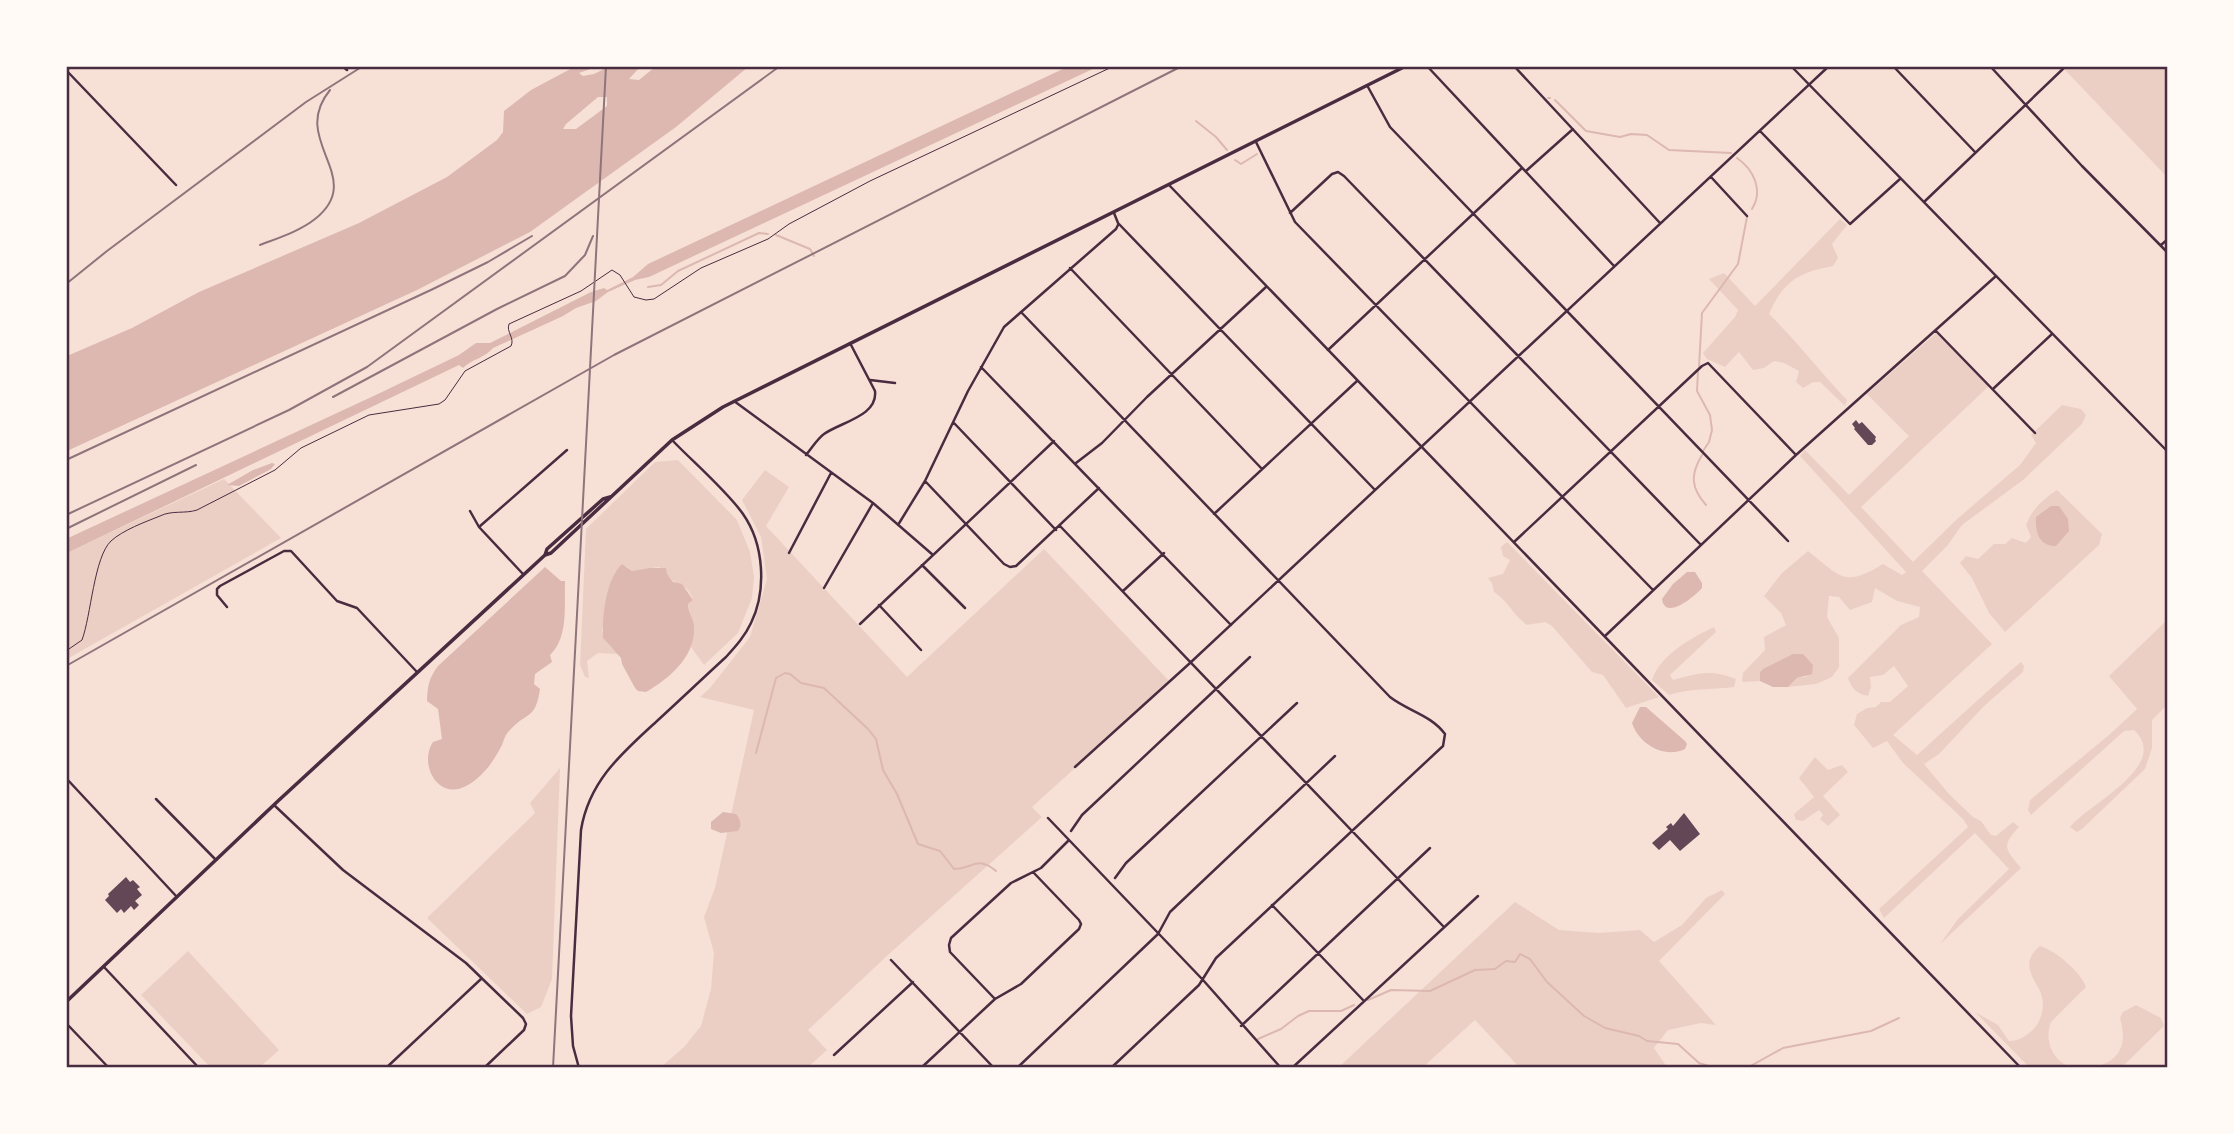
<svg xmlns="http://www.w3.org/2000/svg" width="2234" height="1134" font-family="'Times New Roman',serif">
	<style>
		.green { fill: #ebcfc5 }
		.water { fill: #dcb8b0; fill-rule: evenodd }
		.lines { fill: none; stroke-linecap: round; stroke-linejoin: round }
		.stream { stroke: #dcb8b0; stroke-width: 2 }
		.building { fill: #644757 }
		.path { stroke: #4a2c40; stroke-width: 1 }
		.minor { stroke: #4a2c40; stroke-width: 2.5 }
		.tertiary { stroke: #4a2c40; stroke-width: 2.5 }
		.primary { stroke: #4a2c40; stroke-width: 3.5 }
		.rail { stroke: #8f747c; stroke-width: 2 }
		.neatline { fill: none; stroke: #4a2c40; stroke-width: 2.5 }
	</style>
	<rect width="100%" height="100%" fill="#f7e1d7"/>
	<!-- green -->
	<path class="green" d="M2069,67H2167V177L2065,70Z
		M1840,219L1847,225L1832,244L1838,258L1833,266C1800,272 1783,281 1769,314C1797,341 1820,372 1847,400L1845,406L1820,382H1813L1803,388L1796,382L1799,371L1784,363L1774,361L1764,368L1753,370L1739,352L1725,367L1707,359L1703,353L1735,317L1738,310L1709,279L1724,273L1755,306Z
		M1936,333L1989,386L1861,507L1913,562L1956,520L2020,465L2036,443L2031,435L2062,405L2081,409L2086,415L2082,424L2023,480L1962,525L1947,546L1922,571L1992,644L1893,735L1917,755L2010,671L2021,662L2024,666L2023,672L1984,706L1939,754L1924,764L1949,794L1973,817L1981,821L1991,835L1996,836L2013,822L2019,827C2001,846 2005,849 2021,868L1940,944L1958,919L2009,869L1975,833L1884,918L1879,909L1968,827L1963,819L1903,763L1887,741L1873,748L1854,725L1857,714L1867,708L1876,707L1881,702H1890L1908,686L1894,666L1883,675L1870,677L1871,687L1868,696C1857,694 1852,689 1848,678L1901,625L1919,617L1920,607L1897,601L1875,588L1872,602L1850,610L1839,597L1829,596L1827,617L1839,638V667L1832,677L1816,684L1788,687L1797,678L1809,676L1760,673V681L1742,682L1743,673L1765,650L1764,637L1786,625L1781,613L1764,596L1782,573L1808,551C1841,577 1844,588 1883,564L1902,575L1906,572L1800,456L1805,450L1849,495L1909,436L1867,394Z
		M678,460L737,520L750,552L754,577L752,598L738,633L704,665L691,647L694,628L688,604L693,599C686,583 681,588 672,580C667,576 664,571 659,567L632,571L626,566L615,572L612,580L602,631L607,643L618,654L598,653L587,661L589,678L585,677L580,665L586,529L655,462Z
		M765,470L789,487L766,526L907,677L1044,549L1170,682L1032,807L1042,817L889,954L808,1030L827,1050L808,1067L660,1068L684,1047L701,1026L711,989L714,953L704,917L715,888L754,710L700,697L710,688L750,637L767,579L761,537L742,500Z
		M224,479L281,538L67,659V553Z
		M2057,490L2102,534L2099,545L2005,632L1989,613L1972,578L1960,563L1966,556L1978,559L1994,544H2005L2012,538L2026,543L2031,537L2026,525C2032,509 2043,499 2057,490Z
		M1507,542L1659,697L1626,708L1603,675L1592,672L1552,626L1545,622L1527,625C1512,614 1508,601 1494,592L1492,583L1488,578L1503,574L1510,560L1503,556L1501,547Z
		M2167,620V705L2152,720V748L2145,769L2082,829L2077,832L2070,827C2087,805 2172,765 2134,730L2124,731L2031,815L2028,810L2030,800L2109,735L2137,709L2109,676Z
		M1714,627L1716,632L1670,675L1673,680C1699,673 1710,669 1736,679L1734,687C1711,690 1690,688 1669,695L1652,680C1660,655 1691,638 1714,627Z
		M1815,757L1828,770L1842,765L1848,772L1823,796L1840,815L1828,826L1820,819L1823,815L1819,810L1803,821L1796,820L1794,814L1814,797L1799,778Z
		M560,768L552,979L541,1007L527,1014L427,918L535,813L530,803Z
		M1722,890L1725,894L1659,961L1716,1025L1701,1023L1668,1030L1654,1048L1667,1067H1519L1475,1020L1423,1067H1339L1515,902L1559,930L1599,933L1640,930L1654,942L1682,925L1706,898Z
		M2040,946C2055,950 2081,972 2086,987L2051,1022C2044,1040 2052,1060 2070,1067H2029L1975,1012L1998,1025L2009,1041C2017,1041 2023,1038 2029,1033C2042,1024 2047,1003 2039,989C2030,974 2022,960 2040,946Z
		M188,951L279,1050L260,1067H210L141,995Z
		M2136,1005L2161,1018L2164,1026L2122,1067H2096C2122,1059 2127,1043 2120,1018L2123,1012Z"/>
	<!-- water -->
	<path class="water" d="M576,66L596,67L579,73L583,76L594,74L608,67H640L629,79L639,80L655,67H748L676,127L530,232L417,290L67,451V356L132,328L199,292L359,223L447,177L497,140L503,132L504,111L531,90ZM598,97H607V106L576,129H563L566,124Z
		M1067,67H1097L649,277L635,280L608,292L596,301L576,308L563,316L493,348C485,358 472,359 463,368L459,365L67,553L66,539L380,393L459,355L476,343H490L591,292L604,288L607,290L633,277L648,264Z
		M272,463L275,464L271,469L239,486L227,485L253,470Z
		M2051,506H2059L2068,519L2069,531L2056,546C2039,546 2035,532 2036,517Z
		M622,564L632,571L650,568H666L667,574L673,582L682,584L693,600L688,604C688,612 693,617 694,626C696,656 670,678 646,692L638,691L635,688L622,664L621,658L603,638C602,616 606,579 622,564Z
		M545,567L561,581H565C564,605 569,637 550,655L552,662L535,674L534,684L540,689C535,721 528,710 509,731C505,735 504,740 502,745C494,761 482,778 466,786C439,801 418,765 433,742L442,739L438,709L427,701C428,685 428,680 438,666Z
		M1687,572H1695L1702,583V588C1694,597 1665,621 1662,599L1673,584Z
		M1793,654H1803L1813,665L1812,674L1797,678L1788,687H1773L1760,681V672L1763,669Z
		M1640,707H1646L1685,741L1687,744L1685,749C1664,759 1639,744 1632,723Z
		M723,812L736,814C741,820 742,825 738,831L721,833L711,829V822Z"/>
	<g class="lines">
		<!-- stream -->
		<path class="stream" d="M1548,98H1550
			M1555,100L1586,131L1620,137L1631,134L1647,135L1669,150L1731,153
			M1196,121L1216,137L1227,150
			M1737,158C1753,169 1764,190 1752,209
			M1235,160L1241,164L1257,154
			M776,235L810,249L814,256
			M648,287L661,285L678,271L759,233L768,234
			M1699,367L1702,313L1738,264L1747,217
			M1698,371L1697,391L1710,415L1712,430L1709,442L1703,451
			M1702,455C1690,475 1691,488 1706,505
			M756,753L776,678L785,673L790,674L801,683L824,688L868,729L876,739L883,770L897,794L918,844L940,851L954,869C972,869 978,855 996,871
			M1368,1000L1391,990L1430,991L1475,970L1495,969L1506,961L1515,962L1520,954L1530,959L1547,982L1584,1016L1605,1028L1639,1036L1647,1041L1678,1044L1699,1063L1715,1068
			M1258,1039L1281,1029L1298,1016L1309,1011H1341L1354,1005
			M1747,1068L1783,1048L1871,1031L1899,1018"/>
	</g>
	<!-- building -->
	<path class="building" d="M1856,420L1859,424L1862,422L1876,437L1875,439L1876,441L1872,445H1868L1854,429L1855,428L1852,424Z
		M1684,813L1700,834L1680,851L1670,840L1659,850L1652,843L1668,829L1666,827L1671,823L1673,826Z
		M126,877L130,882L133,880L140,887L137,889L142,895L135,901L139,905L134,910L131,906L124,913L121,909L117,913L105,900L109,896L108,894Z"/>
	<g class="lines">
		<!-- path -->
		<path class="path" d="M66,651L82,640C91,616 94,557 111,541C123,530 145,522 160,516C172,510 185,514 197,510L275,470L301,448L369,415L439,404L445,400L465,371L511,346C515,338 506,332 509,324L581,291L612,270L620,275L634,297L646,300L654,299L701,268L768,239L789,224L870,181L1114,66"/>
		<!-- minor -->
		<path class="minor" d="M342,66L347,70
			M1427,66L1614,266
			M1514,66L1660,223
			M1893,66L1975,152
			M1990,66L2082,166L2168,253
			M66,70L176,185
			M1368,87L1390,127L1788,541
			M1760,131L1850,224L1900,179
			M1256,142L1295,222L1653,590
			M1526,171L1573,129
			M1711,177L1747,216
			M1924,202L2066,66
			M1114,213L1118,223L1375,490
			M1290,213L1332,174L1338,172L1344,176L1701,545
			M2161,245L2168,239
			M1070,268L1262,469
			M1021,312L1390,697C1408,711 1431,715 1445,734L1443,746L1216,958L1199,985L1111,1068
			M1936,331L2035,433
			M1328,350L1522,168
			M981,367L1231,625
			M870,380L895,383
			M1994,388L2052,334
			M734,401L873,503L933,555
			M954,423L1056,530
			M806,455C812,448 817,439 824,434C841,422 878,416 875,391L850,343
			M1076,463L1102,443L1147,397L1266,287
			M925,481L1004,564L1010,567L1016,566L1099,488
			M470,511L479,527L523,574
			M1214,514L1357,381
			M898,525L925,481L968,391L1004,327L1116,229L1118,225
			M1060,526L1443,926
			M479,527L567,450
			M1514,542L1702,366L1708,363L1796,455
			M789,553L831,473
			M922,565L965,608
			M824,588L873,503
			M1123,591L1164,553
			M879,605L921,650
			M227,607L217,595V589L220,586L284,551H291L337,601L357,608L417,672
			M860,624L1054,441
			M1605,636L1796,455L1996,276
			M1075,767L1190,663L1829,66
			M66,778L177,897
			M156,799L216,860
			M274,805L343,870L466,963L523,1018L526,1024L524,1030L484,1068
			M1048,818L1203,980L1281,1068
			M1071,831L1082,815L1250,657
			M1115,878L1126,863L1297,703
			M1272,905L1363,1000
			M891,960L994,1068
			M104,967L199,1068
			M995,999L950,952L949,945L951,938L1011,883L1041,868L1069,840
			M66,1023L109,1068
			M1241,1026L1430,848
			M834,1055L913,982
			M386,1068L481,979
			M579,1068L573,1046L571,1016L581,830C589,781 622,753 657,721C680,700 703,678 726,657C736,646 745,636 751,623C767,590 764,544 743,514C726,490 693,462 672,440
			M921,1068L995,999L1021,984L1079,929L1081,924L1079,920L1033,872
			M1017,1068L1158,934L1170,912L1335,756
			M1292,1068L1478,896"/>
		<!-- tertiary -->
		<path class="tertiary" d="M1791,66L2168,452
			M1169,185L2021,1068"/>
		<!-- primary -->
		<path class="primary" d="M545,555L551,553L672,440L723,407L1406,66
			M66,1002L278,801L545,555L547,549L603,499L610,497"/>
		<!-- rail -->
		<path class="rail" d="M260,245C278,238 300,231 315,219C368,177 288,141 330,90
			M66,284L107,251L306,102L363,66
			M333,397L497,309L565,276L585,255L593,236
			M66,460L433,289L488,262L532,236
			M66,515L289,410L367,367L780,66
			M66,529L196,465
			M66,666L614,355L1182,66
			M553,1068L606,66"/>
	</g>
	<!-- border -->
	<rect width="2234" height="1134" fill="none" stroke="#fffaf5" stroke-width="136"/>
	<rect x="68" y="68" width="2098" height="998" class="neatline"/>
</svg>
